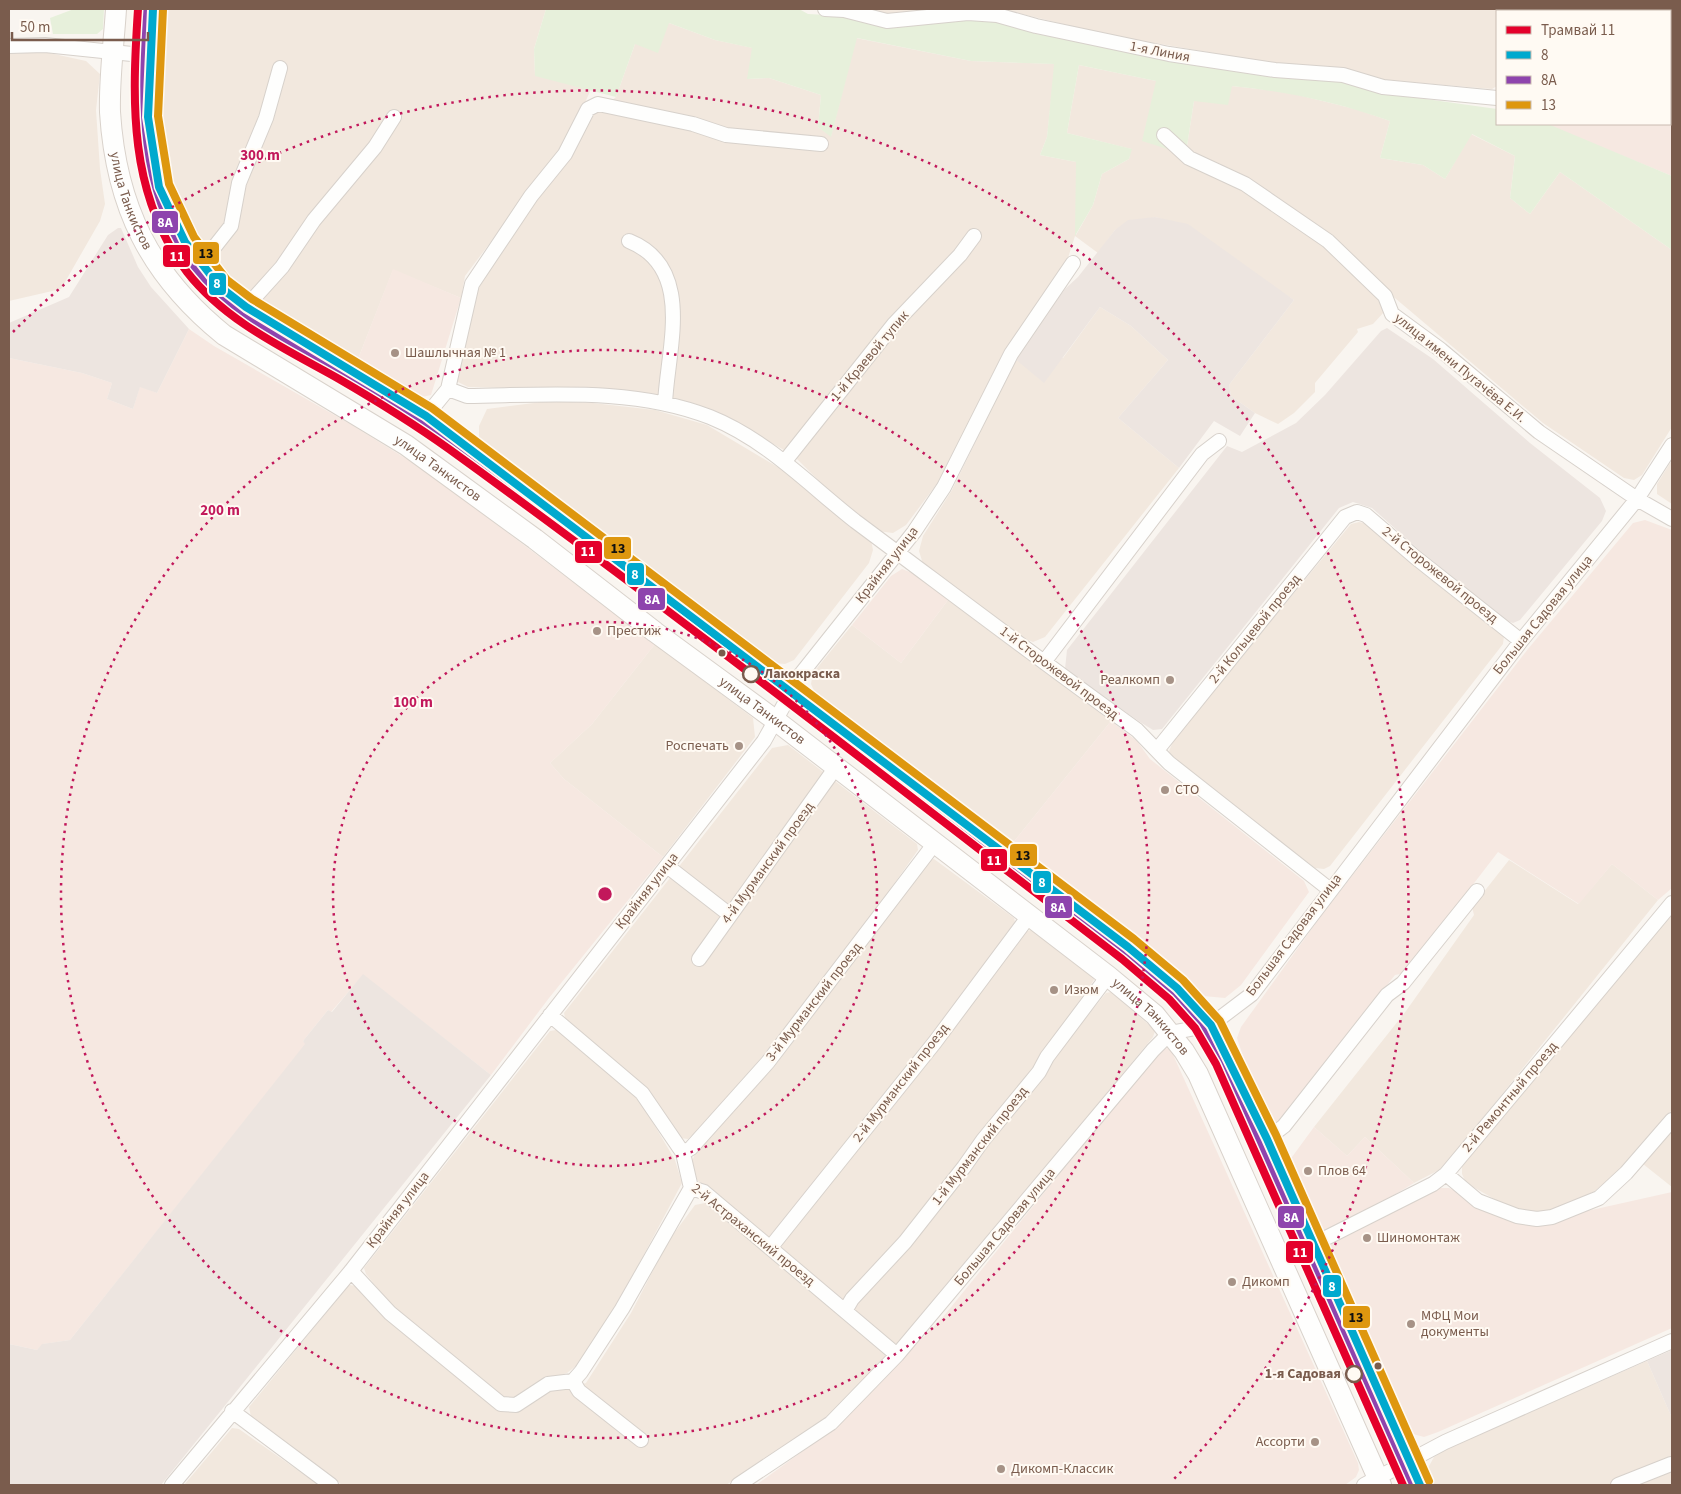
<svg xmlns="http://www.w3.org/2000/svg" width="1681" height="1494" font-family="'Source Sans 3',sans-serif">
	<style>
		.residential { fill: #f2e8de }
		.commercial { fill: #f6e8e1 }
		.industrial { fill: #ede5e0 }
		.green { fill: #e7f0db }
		.lines { fill: none; stroke-linecap: round; stroke-linejoin: round }
		.minor-casing { stroke: #d7d1cb; stroke-width: 16 }
		.secondary-casing { stroke: #d9d2cb; stroke-width: 22 }
		.minor { stroke: #fefefd; stroke-width: 14 }
		.secondary { stroke: #fefefd; stroke-width: 20 }
		.bus-1-casing { stroke: #fffaf3; stroke-width: 11 }
		.bus-2-casing { stroke: #fffaf3; stroke-width: 11 }
		.bus-3-casing { stroke: #fffaf3; stroke-width: 11 }
		.bus-1 { stroke: #00a9ce; stroke-width: 8 }
		.bus-2 { stroke: #8e44ad; stroke-width: 8 }
		.bus-3 { stroke: #de970f; stroke-width: 8 }
		.tram-1-casing { stroke: #fffaf3; stroke-width: 11 }
		.tram-1 { stroke: #e4002b; stroke-width: 8 }
		.ring { fill: none; stroke: #c2185b; stroke-width: 2.5; stroke-dasharray: 2.5 5 }
		.poi-dot { fill: #a69286; stroke: #fffaf3; stroke-width: 2 }
		.bus-dot { fill: #7a5c4d; stroke: #fffaf3; stroke-width: 2 }
		.stop-dot { fill: #fffaf3; stroke: #7a5c4d; stroke-width: 2.5 }
		.labels { text-anchor: middle; dominant-baseline: central; stroke-width: 4; stroke-linejoin: round; paint-order: stroke }
		.street-label { font-size: 14px; fill: #7a5c4d; stroke: #fffaf3 }
		.poi-label { font-size: 14px; fill: #7a5c4d; stroke: #fffaf3; text-anchor: start }
		.stop-label { font-size: 14px; font-weight: bold; fill: #7a5c4d; stroke: #fffaf3; text-anchor: start }
		.centre { fill: #c2185b; stroke: #fffaf3; stroke-width: 2.5 }
		.ring-label { font-size: 15px; text-anchor: middle; font-weight: bold; fill: #c2185b; stroke: #fffaf3; stroke-width: 4; stroke-linejoin: round; paint-order: stroke }
		.line-badge { stroke: #fffaf3; stroke-width: 2 }
		.badge-label { font-size: 14px; text-anchor: middle; font-weight: bold; fill: #fff }
		.pale-badge-label { font-size: 14px; text-anchor: middle; font-weight: bold; fill: #111 }
	</style>
	<rect width="100%" height="100%" fill="#f9f5f0"/>
	<!-- residential -->
	<path class="residential" d="M163,9H546L534,49L535,75L591,89L570,137L465,276L461,298L393,270L358,359L249,297L227,278L210,258L188,221L170,186L161,158L157,117L159,57Z
		M861,9H938L887,14Z
		M1002,9H1492L1498,11L1497,86L1492,89L1386,80L1346,69L1272,63L1108,35Z
		M1576,9H1672V79L1670,78V11H1575Z
		M669,23L715,40L753,48L748,79L769,78L821,95L818,127L831,136L856,38L971,61L1055,64L1047,137L1040,155L1076,162V235L1093,205L1102,174L1129,159L1131,149L1067,133L1079,65L1156,81L1180,153L1245,189L1326,243L1381,298L1385,311L1373,324L1357,329L1358,332L1315,383V392L1294,413L1278,424L1255,413L1231,396L1229,385L1294,300L1169,221L1155,217L1115,230L1098,253L1075,236L1066,264L1007,353L939,481L906,525L893,533L877,531L837,499L793,455L712,410L655,394L595,389L468,387L458,382L457,375L478,289L591,113L601,109L616,97L635,44Z
		M45,52L86,61L100,74L96,110L100,169L105,204L100,221L61,289L9,301V54Z
		M1232,86L1286,92L1359,110L1390,121L1380,158L1423,165L1445,179L1471,134L1515,156L1510,198L1530,214L1560,172L1672,250V427L1642,475L1634,480L1624,478L1543,423L1389,293L1245,179L1189,150L1187,146L1194,101Z
		M1100,307L1131,326L1168,360L1118,418L1179,468L1045,637L1033,642L1018,636L923,564L919,551L923,536L952,490L1015,361L1063,358Z
		M550,401L593,403L655,410L707,425L781,469L871,540L873,550L869,563L794,660L785,664L774,663L479,441V426L487,409Z
		M1672,460V504L1657,494V484Z
		M1359,522L1364,523L1504,636L1503,644L1330,866L1324,869L1315,868L1172,758L1169,751L1175,737L1351,524Z
		M948,600L1111,721L1012,844L815,693L811,684L813,673L852,625L901,663Z
		M655,644L753,718L755,737L663,857L564,779L550,763L592,724Z
		M788,745L917,844L918,850L865,925L762,1057L698,1130L688,1139L680,1138L646,1087L566,1022L564,1013L772,748Z
		M934,859L1014,918L1015,922L930,1038L775,1234L769,1237L697,1180L690,1168L695,1153L774,1067L930,860Z
		M1509,860L1578,904L1612,864L1658,900L1450,1159L1439,1170L1414,1183L1365,1137L1347,1156L1314,1127L1406,1011L1474,915L1472,907Z
		M1672,910V1110L1621,1168L1595,1191L1551,1212L1519,1213L1466,1183L1462,1174V1166Z
		M1031,930L1093,976L1094,980L1043,1054L1036,1069L901,1238L843,1301L783,1252L781,1247L783,1240L941,1046L1027,931Z
		M1111,992L1148,1024L1155,1031L1153,1037L900,1343H893L855,1311V1301L1106,993Z
		M556,1030L639,1099L675,1160L682,1183L617,1305L576,1366L567,1373L552,1378L515,1398L505,1399L394,1309L366,1274L364,1268L550,1031Z
		M1672,1130V1187L1643,1164Z
		M705,1203L885,1353L886,1359L831,1417L726,1485H342L251,1417L249,1407L349,1285L357,1286L500,1410L515,1413L549,1387L566,1389L586,1383L631,1313L669,1240L695,1205Z
		M1647,1361L1672,1418V1485H1429L1426,1478L1428,1468L1434,1457L1445,1449Z
		M232,1428L239,1429L319,1485H184Z"/>
	<!-- commercial -->
	<path class="commercial" d="M1670,93L1672,95V176L1545,124H1670Z
		M393,269L461,298L431,395L422,397L358,359Z
		M189,329L214,346L350,424L426,471L655,644L592,724L550,763L564,779L663,857L549,998L491,1075L363,975L331,1012L328,1010L303,1041L306,1044L70,1340L43,1344L37,1350L9,1344V358L82,373L112,383L107,399L133,409L140,386L157,393Z
		M1645,520L1672,530V888L1658,900L1612,864L1579,904L1498,852L1405,973L1395,975L1287,1113L1279,1122H1273L1243,1056L1237,1038L1241,1027L1321,916L1528,649L1633,523Z
		M902,569L915,574L948,600L901,663L852,625L891,576Z
		M1111,721L1137,741L1150,759L1304,881L1309,892L1241,985L1225,998L1203,996L1012,844Z
		M1170,1048L1358,1463L1359,1470L1356,1477L1345,1485H756L833,1429L943,1317L1161,1049Z
		M1314,1127L1347,1156L1365,1137L1414,1183L1364,1213L1324,1231L1316,1229L1290,1167L1292,1157Z
		M1440,1188H1449L1515,1220L1554,1222L1587,1211L1672,1192V1328L1438,1432L1424,1437L1413,1434L1403,1428L1323,1249L1328,1243Z"/>
	<!-- industrial -->
	<path class="industrial" d="M1155,217L1188,224L1294,300L1229,385L1231,396L1255,413L1240,436L1214,421L1179,468L1118,418L1168,360L1131,326L1100,307L1044,383L1014,358L1065,289L1078,277L1115,230L1128,220Z
		M118,228H121L138,267L151,287L189,329L157,393L140,387L133,409L107,399L112,383L82,373L9,358V323L69,297L108,235Z
		M1387,328L1433,359L1530,443L1600,498L1606,511L1602,521L1520,620L1513,623L1507,621L1418,549L1372,508L1353,502L1339,508L1162,729L1153,730L1140,722L1065,669L1067,650L1227,446L1242,452L1296,423L1325,395L1381,331Z
		M363,974L491,1075L161,1485H9V1344L37,1350L42,1344L70,1340L305,1044L303,1041L328,1010L332,1012Z
		M1672,1350V1418L1647,1361Z"/>
	<!-- green -->
	<path class="green" d="M74,9H104L103,29L97,34H53L50,18Z
		M546,9H799L808,14L847,16L886,25L971,20L994,21L1037,34L1163,58L1344,80L1390,94L1497,109V124H1548L1672,176V250L1560,172L1530,214L1510,198L1515,156L1472,134L1445,179L1423,165L1380,158L1390,121C1336,102 1289,92 1232,86L1228,105L1194,101L1187,146L1189,150L1180,153L1142,141L1156,81L1079,65L1067,133L1132,149L1129,159L1102,174L1093,205L1075,236L1076,162L1040,155L1047,137L1054,64L971,61L857,38L831,137L818,127L821,95L769,78L747,79L752,48L715,40L669,23L658,53L635,44L616,97L535,76L534,49Z"/>
	<g class="lines">
		<!-- minor casing -->
		<g class="minor-casing">
			<path id="minor" d="M825,9L844,10L887,21L968,13L997,15L1036,26L1169,54L1275,70L1343,75L1383,87L1497,98
				M1504,9L1508,11
				M1568,11L1569,9
				M9,46L45,45L151,56
				M1670,85L1672,87
				M1164,135L1189,158L1245,184L1328,241L1385,296L1392,314L1441,350L1539,432L1637,499L1672,519
				M629,241C696,268 667,350 665,404
				M200,262L216,245L231,226L239,183L266,118L280,68
				M246,307L282,267L314,220L375,147L394,117
				M448,389L467,396C548,395 633,387 710,417C767,440 808,484 855,521C949,591 1042,662 1137,730L1169,763L1329,889
				M426,416L448,389L472,284L531,196L565,154L588,109L598,104L693,124L726,135L821,144
				M785,461L894,324L960,255L974,236
				M1044,662L1202,454L1219,441
				M1157,750L1345,517L1357,512L1366,515L1415,557L1521,641
				M667,866L730,915
				M699,959L836,767
				M550,1015L642,1093L683,1153L691,1188L704,1192L897,1355
				M1267,1139L1284,1126L1387,995L1403,983L1477,891
				M683,1153L691,1148L768,1062L935,843
				M1446,1174L1478,1201L1517,1216L1537,1219L1552,1217L1599,1198L1626,1173L1672,1120
				M1312,1245L1433,1184L1446,1174L1672,903
				M770,1248L935,1042L1029,916
				M351,1271L390,1313L501,1404L516,1405L548,1384L573,1381L579,1391L641,1440
				M845,1311L852,1299L905,1242L964,1167L983,1140L1039,1072L1047,1057L1108,976
				M573,1381L581,1372L622,1309L691,1188
				M232,1411L331,1485
				M172,1485L351,1271L764,741L801,674L914,532L944,487L1011,354L1073,263
				M738,1485L831,1423L897,1355L1153,1050L1170,1033L1211,1025L1252,994L1521,641L1637,499L1672,445
				M1364,1485L1445,1442L1672,1341
				M1618,1485L1671,1464"/>
		</g>
		<!-- secondary casing -->
		<g class="secondary-casing">
			<g id="secondary">
				<path id="s1" d="M116,9C114,42 109,78 110,112C116,207 150,275 224,335L406,445L535,539L655,632L775,720L1108,976L1155,1015L1184,1051L1198,1074L1381,1485"/>
				<path d="M153,9L148,117L159,187L185,242L220,287L246,307L426,416L1128,947L1177,988L1211,1025L1267,1139L1420,1485"/>
			</g>
		</g>
		<!-- minor -->
		<use href="#minor" class="minor"/>
		<!-- secondary -->
		<use href="#secondary" class="secondary"/>
		<!-- bus-1 casing -->
		<g class="bus-1-casing">
			<path id="bus-1" d="M153,9L148,117L159,187L185,242L220,287L246,307L426,416L1128,947L1177,988L1211,1025L1267,1139L1420,1485"/>
		</g>
		<!-- bus-2 casing -->
		<g class="bus-2-casing">
			<path id="bus-2" d="M143,9L138,118L150,190L177,248L213,294L241,316L420,424L1122,955L1170,995L1203,1031L1258,1143L1409,1485"/>
		</g>
		<!-- bus-3 casing -->
		<g class="bus-3-casing">
			<path id="bus-3" d="M163,9L158,116L169,184L194,237L227,280L252,299L432,408L1134,939L1183,980L1220,1021L1276,1135L1429,1481"/>
		</g>
		<!-- bus-1 -->
		<use href="#bus-1" class="bus-1"/>
		<!-- bus-2 -->
		<use href="#bus-2" class="bus-2"/>
		<!-- bus-3 -->
		<use href="#bus-3" class="bus-3"/>
		<!-- tram-1 casing -->
		<g class="tram-1-casing">
			<path id="tram-1" d="M138,9C132,101 128,194 187,272C226,322 286,349 339,379C377,401 414,424 449,449C677,614 899,788 1122,959L1169,999L1195,1028L1216,1064L1403,1485"/>
		</g>
		<!-- tram-1 -->
		<use href="#tram-1" class="tram-1"/>
	</g>
	<!-- distance rings -->
	<g class="ring">
		<circle cx="605" cy="894" r="272"/>
		<circle cx="605" cy="894" r="544"/>
		<path d="M13 332A816 816 0 1 1 1172 1481"/>
	</g>
	<!-- markers -->
	<g class="poi-dot">
		<circle cx="395" cy="353" r="5"/>
		<circle cx="597" cy="631" r="5"/>
		<circle cx="1170" cy="680" r="5"/>
		<circle cx="739" cy="746" r="5"/>
		<circle cx="1165" cy="790" r="5"/>
		<circle cx="1054" cy="990" r="5"/>
		<circle cx="1308" cy="1171" r="5"/>
		<circle cx="1367" cy="1238" r="5"/>
		<circle cx="1232" cy="1282" r="5"/>
		<circle cx="1411" cy="1324" r="5"/>
		<circle cx="1315" cy="1442" r="5"/>
		<circle cx="1001" cy="1469" r="5"/>
	</g>
	<g class="bus-dot">
		<circle cx="722" cy="653" r="4.5"/>
		<circle cx="1378" cy="1366" r="4.5"/>
	</g>
	<g class="stop-dot">
		<circle cx="751" cy="674" r="8"/>
		<circle cx="1354" cy="1374" r="8"/>
	</g>
	<g class="labels">
		<!-- street labels -->
		<g class="street-label">
			<text transform="translate(1160 52) rotate(11)">1-я Линия</text>
			<text stroke="none"><textPath href="#s1" startOffset="195">улица Танкистов</textPath></text>
			<text transform="translate(870 356) rotate(-50)">1-й Краевой тупик</text>
			<text transform="translate(1460 368) rotate(39)">улица имени Пугачёва Е.И.</text>
			<text stroke="none"><textPath href="#s1" startOffset="614">улица Танкистов</textPath></text>
			<text transform="translate(887 565) rotate(-52)">Крайняя улица</text>
			<text transform="translate(1440 575) rotate(39)">2-й Сторожевой проезд</text>
			<text transform="translate(1543 615) rotate(-51)">Большая Садовая улица</text>
			<text transform="translate(1255 629) rotate(-51)">2-й Кольцевой проезд</text>
			<text transform="translate(1059 673) rotate(37)">1-й Сторожевой проезд</text>
			<text stroke="none"><textPath href="#s1" startOffset="1019">улица Танкистов</textPath></text>
			<text transform="translate(768 863) rotate(-54)">4-й Мурманский проезд</text>
			<text transform="translate(647 891) rotate(-52)">Крайняя улица</text>
			<text transform="translate(1294 935) rotate(-53)">Большая Садовая улица</text>
			<text transform="translate(814 1002) rotate(-52)">3-й Мурманский проезд</text>
			<text stroke="none"><textPath href="#s1" startOffset="1514">улица Танкистов</textPath></text>
			<text transform="translate(901 1083) rotate(-52)">2-й Мурманский проезд</text>
			<text transform="translate(1510 1097) rotate(-50)">2-й Ремонтный проезд</text>
			<text transform="translate(980 1146) rotate(-52)">1-й Мурманский проезд</text>
			<text transform="translate(398 1210) rotate(-52)">Крайняя улица</text>
			<text transform="translate(1005 1227) rotate(-50)">Большая Садовая улица</text>
			<text transform="translate(753 1235) rotate(39)">2-й Астраханский проезд</text>
		</g>
		<!-- poi labels -->
		<g class="poi-label">
			<text x="405" y="353">Шашлычная № 1</text>
			<text x="607" y="631">Престиж</text>
			<text x="1160" y="680" text-anchor="end">Реалкомп</text>
			<text x="729" y="746" text-anchor="end">Роспечать</text>
			<text x="1175" y="790">СТО</text>
			<text x="1064" y="990">Изюм</text>
			<text x="1318" y="1171">Плов 64</text>
			<text x="1377" y="1238">Шиномонтаж</text>
			<text x="1242" y="1282">Дикомп</text>
			<text x="1421" y="1316">МФЦ Мои<tspan x="1421" dy="16">документы</tspan></text>
			<text x="1305" y="1442" text-anchor="end">Ассорти</text>
			<text x="1011" y="1469">Дикомп-Классик</text>
		</g>
		<!-- stop labels -->
		<g class="stop-label">
			<text x="764" y="674">Лакокраска</text>
			<text x="1341" y="1374" text-anchor="end">1-я Садовая</text>
		</g>
	</g>
	<circle cx="605" cy="894" r="8" class="centre"/>
	<g class="ring-label">
		<text x="260" y="160">300 m</text>
		<text x="220" y="515">200 m</text>
		<text x="413" y="707">100 m</text>
	</g>
	<g class="line-badge">
		<rect x="151" y="210" width="28" height="24" rx="5" fill="#8e44ad"/>
		<rect x="192" y="241" width="28" height="24" rx="5" fill="#de970f"/>
		<rect x="162" y="244" width="29" height="24" rx="5" fill="#e4002b"/>
		<rect x="208" y="272" width="19" height="24" rx="5" fill="#00a9ce"/>
		<rect x="603" y="536" width="29" height="24" rx="5" fill="#de970f"/>
		<rect x="574" y="540" width="29" height="24" rx="5" fill="#e4002b"/>
		<rect x="626" y="562" width="19" height="24" rx="5" fill="#00a9ce"/>
		<rect x="637" y="587" width="29" height="24" rx="5" fill="#8e44ad"/>
		<rect x="1009" y="843" width="29" height="24" rx="5" fill="#de970f"/>
		<rect x="980" y="848" width="28" height="24" rx="5" fill="#e4002b"/>
		<rect x="1032" y="870" width="20" height="24" rx="5" fill="#00a9ce"/>
		<rect x="1044" y="895" width="29" height="24" rx="5" fill="#8e44ad"/>
		<rect x="1277" y="1205" width="28" height="24" rx="5" fill="#8e44ad"/>
		<rect x="1285" y="1240" width="29" height="24" rx="5" fill="#e4002b"/>
		<rect x="1322" y="1274" width="20" height="24" rx="5" fill="#00a9ce"/>
		<rect x="1342" y="1305" width="29" height="24" rx="5" fill="#de970f"/>
	</g>
	<g class="badge-label">
		<text x="165" y="227">8А</text>
		<text x="177" y="261">11</text>
		<text x="217" y="288">8</text>
		<text x="588" y="556">11</text>
		<text x="635" y="579">8</text>
		<text x="652" y="604">8А</text>
		<text x="994" y="865">11</text>
		<text x="1042" y="887">8</text>
		<text x="1058" y="912">8А</text>
		<text x="1291" y="1222">8А</text>
		<text x="1300" y="1257">11</text>
		<text x="1332" y="1291">8</text>
	</g>
	<g class="pale-badge-label">
		<text x="206" y="258">13</text>
		<text x="618" y="553">13</text>
		<text x="1023" y="860">13</text>
		<text x="1356" y="1322">13</text>
	</g>
	<!-- border -->
	<rect width="1681" height="1494" fill="none" stroke="#7a5c4d" stroke-width="20"/>
	<!-- legend -->
	<rect x="1496" y="10" width="175" height="115" fill="#fffaf3" stroke="#cabbb1"/>
	<rect x="1506" y="26" width="25" height="8" fill="#e4002b" stroke="#cabbb1"/>
	<text x="1541" y="35" font-size="15" fill="#7a5c4d">Трамвай 11</text>
	<rect x="1506" y="51" width="25" height="8" fill="#00a9ce" stroke="#cabbb1"/>
	<text x="1541" y="60" font-size="15" fill="#7a5c4d">8</text>
	<rect x="1506" y="76" width="25" height="8" fill="#8e44ad" stroke="#cabbb1"/>
	<text x="1541" y="85" font-size="15" fill="#7a5c4d">8А</text>
	<rect x="1506" y="101" width="25" height="8" fill="#de970f" stroke="#cabbb1"/>
	<text x="1541" y="110" font-size="15" fill="#7a5c4d">13</text>
	<!-- scale -->
	<path d="M12 32v8h136v-8" fill="none" stroke="#7a5c4d" stroke-width="2.5"/>
	<text x="20" y="32" font-size="15" fill="#7a5c4d" stroke="#fffaf3" stroke-width="4" paint-order="stroke">50 m</text>
</svg>
